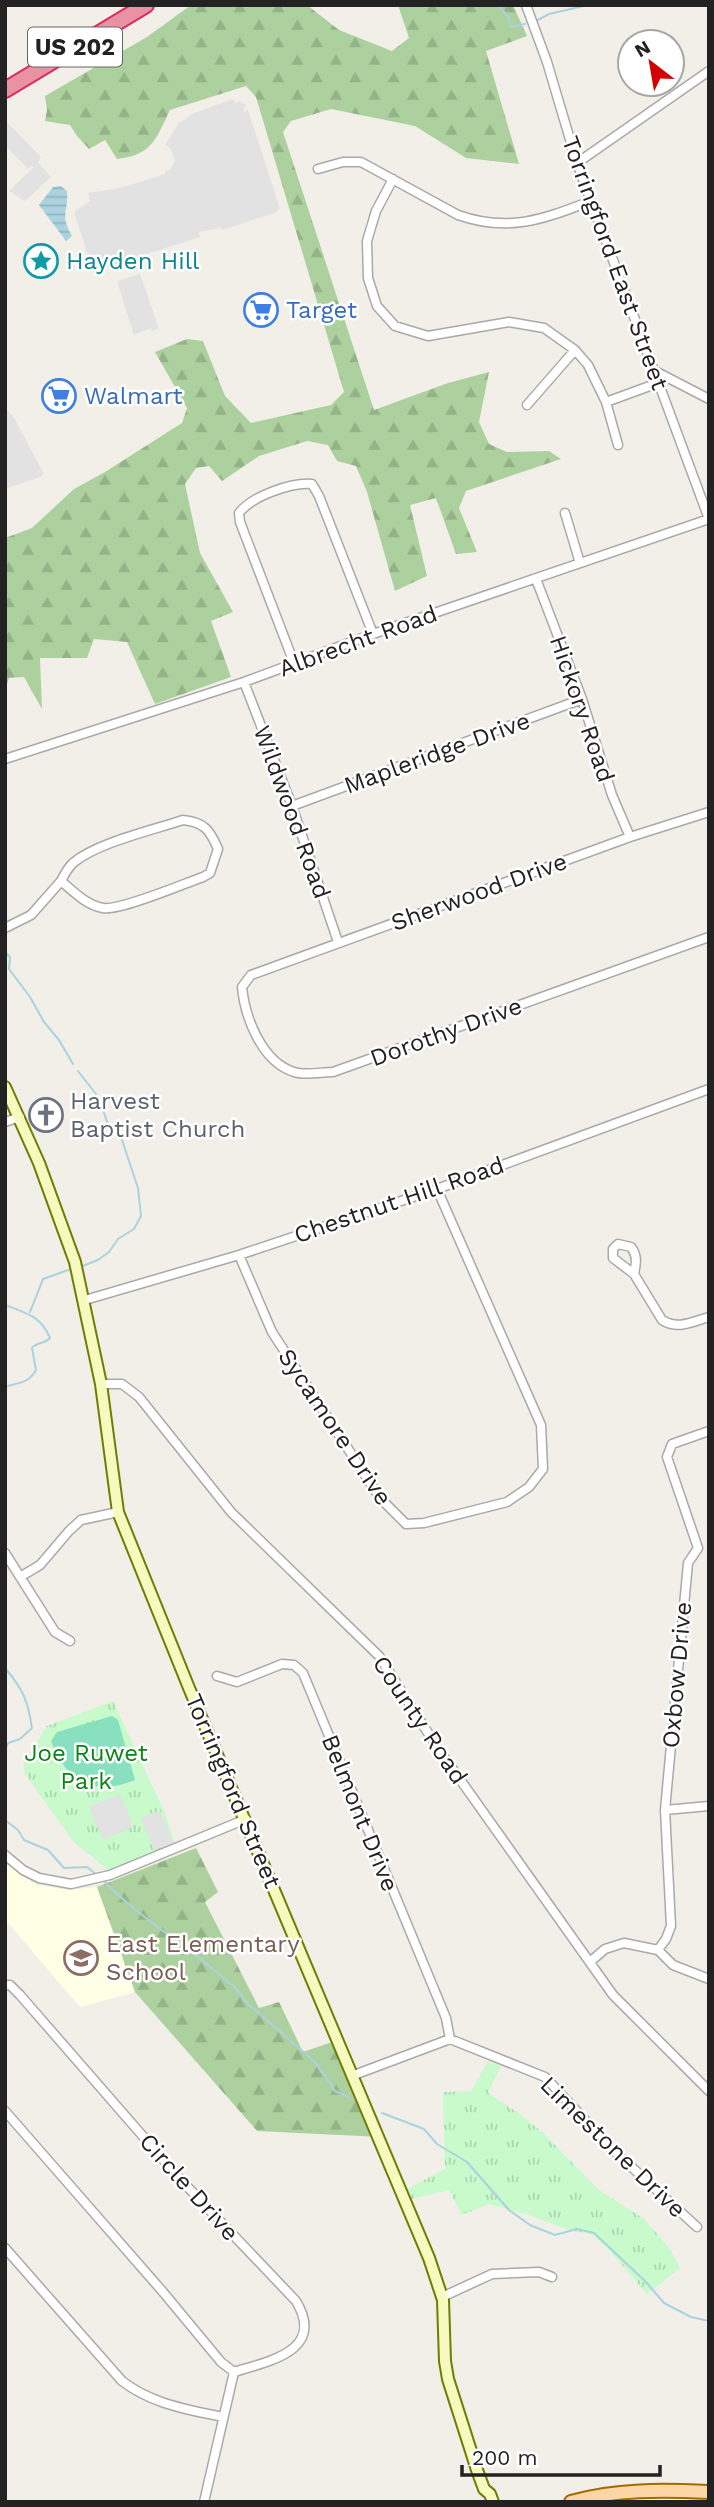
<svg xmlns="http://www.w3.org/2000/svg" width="714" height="2507" font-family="'Work Sans',sans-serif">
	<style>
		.education { fill: #ffffe5 }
		.forest { fill: url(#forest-firs) }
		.park { fill: url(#park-tufts) }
		.pitch { fill: #88e0be }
		.parking { fill: #e2e2e2 }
		.water { fill: url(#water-rules) }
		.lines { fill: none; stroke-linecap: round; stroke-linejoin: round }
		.stream { stroke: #aad3df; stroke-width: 2 }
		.street-casing { stroke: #a9a9a9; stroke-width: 11 }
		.secondary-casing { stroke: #707d05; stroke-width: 14 }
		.primary-casing { stroke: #a06b00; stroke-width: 16 }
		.highway-casing { stroke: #dc2a67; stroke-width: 18 }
		.street { stroke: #fff; stroke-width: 8 }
		.secondary { stroke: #f7fabf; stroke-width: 10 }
		.primary { stroke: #fcd6a4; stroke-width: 12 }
		.highway { stroke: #e892a2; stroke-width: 14 }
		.labels { text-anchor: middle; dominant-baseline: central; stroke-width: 5; stroke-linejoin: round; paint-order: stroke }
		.shield { fill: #fff; stroke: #646464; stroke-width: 2 }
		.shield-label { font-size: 23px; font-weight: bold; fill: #222 }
		.culture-label { font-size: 24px; fill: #0d838f; stroke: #fff; text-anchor: start }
		.street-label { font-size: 24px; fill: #222; stroke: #fff }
		.shop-label { font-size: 24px; fill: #366cbe; stroke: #fff; text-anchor: start }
		.worship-label { font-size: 24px; fill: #5b616d; stroke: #fff; text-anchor: start }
		.park-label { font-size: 24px; fill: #0c8416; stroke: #fff }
		.education-label { font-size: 24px; fill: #785e54; stroke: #fff; text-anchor: start }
	</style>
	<defs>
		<pattern id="forest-firs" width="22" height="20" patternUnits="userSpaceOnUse" patternTransform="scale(1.75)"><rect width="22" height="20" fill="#add19e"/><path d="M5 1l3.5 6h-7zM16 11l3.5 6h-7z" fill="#95b388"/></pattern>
		<pattern id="park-tufts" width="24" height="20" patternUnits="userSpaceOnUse" patternTransform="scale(1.75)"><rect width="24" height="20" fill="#c8facc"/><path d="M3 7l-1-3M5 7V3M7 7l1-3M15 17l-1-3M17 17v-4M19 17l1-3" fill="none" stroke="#acd6af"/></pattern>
		<pattern id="water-rules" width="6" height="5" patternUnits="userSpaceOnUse" patternTransform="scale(1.75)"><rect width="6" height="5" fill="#aad3df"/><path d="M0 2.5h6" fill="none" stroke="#92b5bf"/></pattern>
	</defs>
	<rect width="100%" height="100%" fill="#f2efe9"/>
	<!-- education -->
	<path class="education" d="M5,1863L25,1878L37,1885L69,1890L97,1887L135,1992L80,2007L9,1924L5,1925Z"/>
	<!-- forest -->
	<path class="forest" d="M191,5H307L339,30L392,51L409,38L398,5H513L527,36L486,51L519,164L466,158L415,126L331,109L291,121L283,132L374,410L448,383L489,372L479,422L489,444L507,452L549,451L561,459L466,491L459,508L477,552L456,554L436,498L410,505L427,576L395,591L367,492L356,466L337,461L328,445L307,441L259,456L222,481L209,466L196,468L185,484L200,553L233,612L211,621L231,677L155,704L127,642L94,639L87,658H40L42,709L24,677L9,678L5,690V538L32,528L74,489L105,472L182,423L187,408L155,352L187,339L203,341L225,396L251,423L331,405L344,392L256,97L246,86L170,110C156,139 152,155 117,159L105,140L89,149L77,136L70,125L45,121L47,110L45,96L147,37Z
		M196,1848L218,1892L205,1902L259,2008L279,2002L303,2052L341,2039L381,2137L257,2131L135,1992L97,1887Z"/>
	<!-- park -->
	<path class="park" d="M113,1701L165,1813L175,1844L108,1870L73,1841L25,1774L23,1763L47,1726Z
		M488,2061L501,2066L488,2093L520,2114L542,2132L599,2190L644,2219L670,2249L680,2268L647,2294L608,2249L593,2235L566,2229L529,2215L489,2204L462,2215L449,2190L407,2200L403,2191L445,2169L443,2092L471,2091Z"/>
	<!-- pitch -->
	<path class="pitch" d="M112,1716L118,1720L135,1780C92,1797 67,1782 51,1741L57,1732Z"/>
	<!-- parking -->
	<path class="parking" d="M233,99L235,104L239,101L246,105L243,112L248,110L280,209L276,210L277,212L222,230L221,228L199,232L200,237L106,267L94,274L74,212L90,201L88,193L121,188L165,174V171L170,170L175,160L170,148L165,145L179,123L194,113Z
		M5,120L41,157L38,162L51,177L25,201L9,191L34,167L31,166L28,169L5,145Z
		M140,274L159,329L152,331L151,328L134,335L117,281Z
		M5,407L14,418L44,474L40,477L5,489Z
		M120,1794L133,1827L103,1840L89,1807Z
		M160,1810L173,1843L154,1850L141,1818Z"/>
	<!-- water -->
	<path class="water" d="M61,186L67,191C69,213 59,213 72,236L66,241L39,205L53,187Z"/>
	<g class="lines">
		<!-- stream -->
		<path class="stream" d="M497,5L508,16L511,27L525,24
			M536,21L549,14L588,5
			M5,952L10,957L9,969L30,997L44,1022L59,1040L73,1064
			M78,1071L96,1094V1102L103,1110L107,1122L121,1137L138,1188L141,1216L134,1229L118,1239L109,1252L98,1260L80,1267
			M5,1305C26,1313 41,1316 50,1338C45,1344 37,1342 32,1348L36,1370C28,1384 19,1382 5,1387
			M30,1312L43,1279L71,1269
			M5,1668C23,1689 28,1701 32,1728L20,1739L8,1743L5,1750
			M5,1820L18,1830L24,1840L48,1850L64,1868L87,1867L97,1875
			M104,1881C137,1916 179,1940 215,1971C227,1981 238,1987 245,2001L315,2062L335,2091L348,2097
			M382,2113L424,2129L437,2144L467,2162L509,2210L530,2225L555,2235L577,2229L594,2233L646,2282L664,2303L691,2317L709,2321"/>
		<!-- street casing -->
		<g class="street-casing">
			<path id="street" d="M577,163L709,71
				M318,169L343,162H361L458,215C509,233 544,219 591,201
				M393,179L376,211L367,241L368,278L377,306L395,326L428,336L509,322L544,328L575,350L588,365L606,402L618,445
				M653,370L709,399
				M606,402L658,383
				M527,405L575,350
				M565,513L580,563
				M536,579L582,699L612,795L630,837
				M294,663L240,522L239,513C252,496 292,482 312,484L319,496L373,634
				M244,682L292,806L338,942
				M5,759L244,682L373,634L709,519L577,163L547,62L526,5
				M292,806L582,699
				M709,812L630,837L251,975L242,987C245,1018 262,1062 294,1072C305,1076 321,1072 333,1072L709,937
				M183,820C204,822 210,830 218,849L210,873L203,877C183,884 120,911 103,908C86,905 74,892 61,881C64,875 68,868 73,863C96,843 153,830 183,820Z
				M5,928L31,915L61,881
				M5,1122L20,1117
				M618,1244L631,1247C638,1256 636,1264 634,1274L613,1258V1249Z
				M239,1255L272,1332L380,1498L406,1524L424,1523L507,1502L529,1487L543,1469L541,1425L437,1189
				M634,1274L662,1320C678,1330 692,1322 709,1317
				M85,1300L239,1255L437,1189L709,1089
				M101,1384H122L139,1397L231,1512L379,1656L437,1747L613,1995L709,2091
				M5,1553L55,1632L70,1641
				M20,1577L40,1565L69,1531L81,1520L118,1512
				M217,1676L237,1682L282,1664L294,1665L303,1673L446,2018L450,2039
				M665,1810L709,1806
				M5,1855L23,1870L39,1878L71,1884L110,1875L246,1819
				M658,1950L666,1939L671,1926L665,1810L688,1563L698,1548L667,1457L672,1444L709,1431
				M591,1961L605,1949L624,1943L658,1950L673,1965L709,1979
				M5,1985H10L20,1995L181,2180L296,2301C326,2351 269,2361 234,2372L204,2502
				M450,2039L545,2077L613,2150L697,2227
				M354,2075L450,2039
				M5,2111L163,2292L221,2362L234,2372
				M5,2248L122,2381C152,2404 186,2409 222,2417
				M442,2297L492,2274L539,2272L552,2277"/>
		</g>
		<!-- secondary casing -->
		<g class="secondary-casing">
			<path id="secondary" d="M5,1087L39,1163L75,1262L101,1384L118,1512L189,1688L429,2258L443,2300L445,2361L448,2379L477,2470L484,2489L490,2494L493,2502"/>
		</g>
		<!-- primary casing -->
		<g class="primary-casing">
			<path id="primary" d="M571,2502C615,2489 663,2490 709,2492"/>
		</g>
		<!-- highway casing -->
		<g class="highway-casing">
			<path id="highway" d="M5,90L146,5"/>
		</g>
		<!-- street -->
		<use href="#street" class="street"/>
		<!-- secondary -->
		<use href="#secondary" class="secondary"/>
		<!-- primary -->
		<use href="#primary" class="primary"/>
		<!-- highway -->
		<use href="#highway" class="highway"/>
	</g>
	<!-- icons -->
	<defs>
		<g id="sight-ring" transform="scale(1.75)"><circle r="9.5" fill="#fff" stroke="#0f9aa8" stroke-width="1.5"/><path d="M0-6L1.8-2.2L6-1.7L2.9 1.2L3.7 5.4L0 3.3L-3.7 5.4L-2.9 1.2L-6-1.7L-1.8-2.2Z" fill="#0f9aa8"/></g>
		<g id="supermarket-ring" transform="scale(1.75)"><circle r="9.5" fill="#fff" stroke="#3f7fe0" stroke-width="1.5"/><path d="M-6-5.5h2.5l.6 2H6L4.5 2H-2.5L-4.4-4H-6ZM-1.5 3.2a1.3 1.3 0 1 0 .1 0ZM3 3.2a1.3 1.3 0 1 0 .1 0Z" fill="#3f7fe0"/></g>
		<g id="church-ring" transform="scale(1.75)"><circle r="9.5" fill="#fff" stroke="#6b7280" stroke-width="1.5"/><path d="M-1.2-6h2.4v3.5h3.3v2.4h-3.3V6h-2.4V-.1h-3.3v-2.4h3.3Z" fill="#6b7280"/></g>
		<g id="school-ring" transform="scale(1.75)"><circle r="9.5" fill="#fff" stroke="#8d6e63" stroke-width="1.5"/><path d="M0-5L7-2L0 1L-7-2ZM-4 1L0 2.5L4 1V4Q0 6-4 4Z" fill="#8d6e63"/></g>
	</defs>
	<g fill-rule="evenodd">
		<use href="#sight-ring" x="41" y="261"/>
		<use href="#supermarket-ring" x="261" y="310"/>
		<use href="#supermarket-ring" x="59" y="396"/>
		<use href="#church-ring" x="46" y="1115"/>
		<use href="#school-ring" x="81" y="1958"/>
	</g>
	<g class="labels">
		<!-- shield labels -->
		<rect class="shield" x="28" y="27.5" width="94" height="39" rx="5"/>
		<g class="shield-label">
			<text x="75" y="47">US 202</text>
		</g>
		<!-- culture labels -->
		<g class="culture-label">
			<text x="66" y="261">Hayden Hill</text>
		</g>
		<!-- street labels -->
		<g class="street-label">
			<text transform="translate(615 263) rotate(70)">Torringford East Street</text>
			<text transform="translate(358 641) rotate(-20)">Albrecht Road</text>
			<text transform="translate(582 709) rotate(71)">Hickory Road</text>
			<text transform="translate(437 753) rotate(-20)">Mapleridge Drive</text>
			<text transform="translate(292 812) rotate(70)">Wildwood Road</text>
			<text transform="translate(479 892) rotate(-20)">Sherwood Drive</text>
			<text transform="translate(446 1032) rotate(-20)">Dorothy Drive</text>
			<text transform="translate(399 1200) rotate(-19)">Chestnut Hill Road</text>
			<text transform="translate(335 1427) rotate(56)">Sycamore Drive</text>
			<text transform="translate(677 1675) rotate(-85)">Oxbow Drive</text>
			<text transform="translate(420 1720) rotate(56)">County Road</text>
			<text transform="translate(233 1791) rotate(67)">Torringford Street</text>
			<text transform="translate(360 1813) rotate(68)">Belmont Drive</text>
			<text transform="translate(613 2147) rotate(44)">Limestone Drive</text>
			<text transform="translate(189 2187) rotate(48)">Circle Drive</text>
		</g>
		<!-- shop labels -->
		<g class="shop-label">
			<text x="286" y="310">Target</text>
			<text x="84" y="396">Walmart</text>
		</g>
		<!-- worship labels -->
		<g class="worship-label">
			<text x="70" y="1101">Harvest<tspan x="70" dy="28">Baptist Church</tspan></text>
		</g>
		<!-- park labels -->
		<g class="park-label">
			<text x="86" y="1753">Joe Ruwet<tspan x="86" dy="28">Park</tspan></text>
		</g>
		<!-- education labels -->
		<g class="education-label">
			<text x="106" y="1944">East Elementary<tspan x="106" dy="28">School</tspan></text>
		</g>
	</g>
	<!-- border -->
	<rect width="714" height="2507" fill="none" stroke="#222222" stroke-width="14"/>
	<!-- north arrow -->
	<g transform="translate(651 63) rotate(329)"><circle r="33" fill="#ffffff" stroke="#a7a7a7" stroke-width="2"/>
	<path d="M0-5L12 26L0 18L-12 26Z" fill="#d40000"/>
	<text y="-10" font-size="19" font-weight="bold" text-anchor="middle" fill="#222222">N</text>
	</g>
	<!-- scale -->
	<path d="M462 2465v10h198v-10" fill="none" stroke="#222222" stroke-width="3.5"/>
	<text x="472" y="2465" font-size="21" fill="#222222" stroke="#ffffff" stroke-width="5" paint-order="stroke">200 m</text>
</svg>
